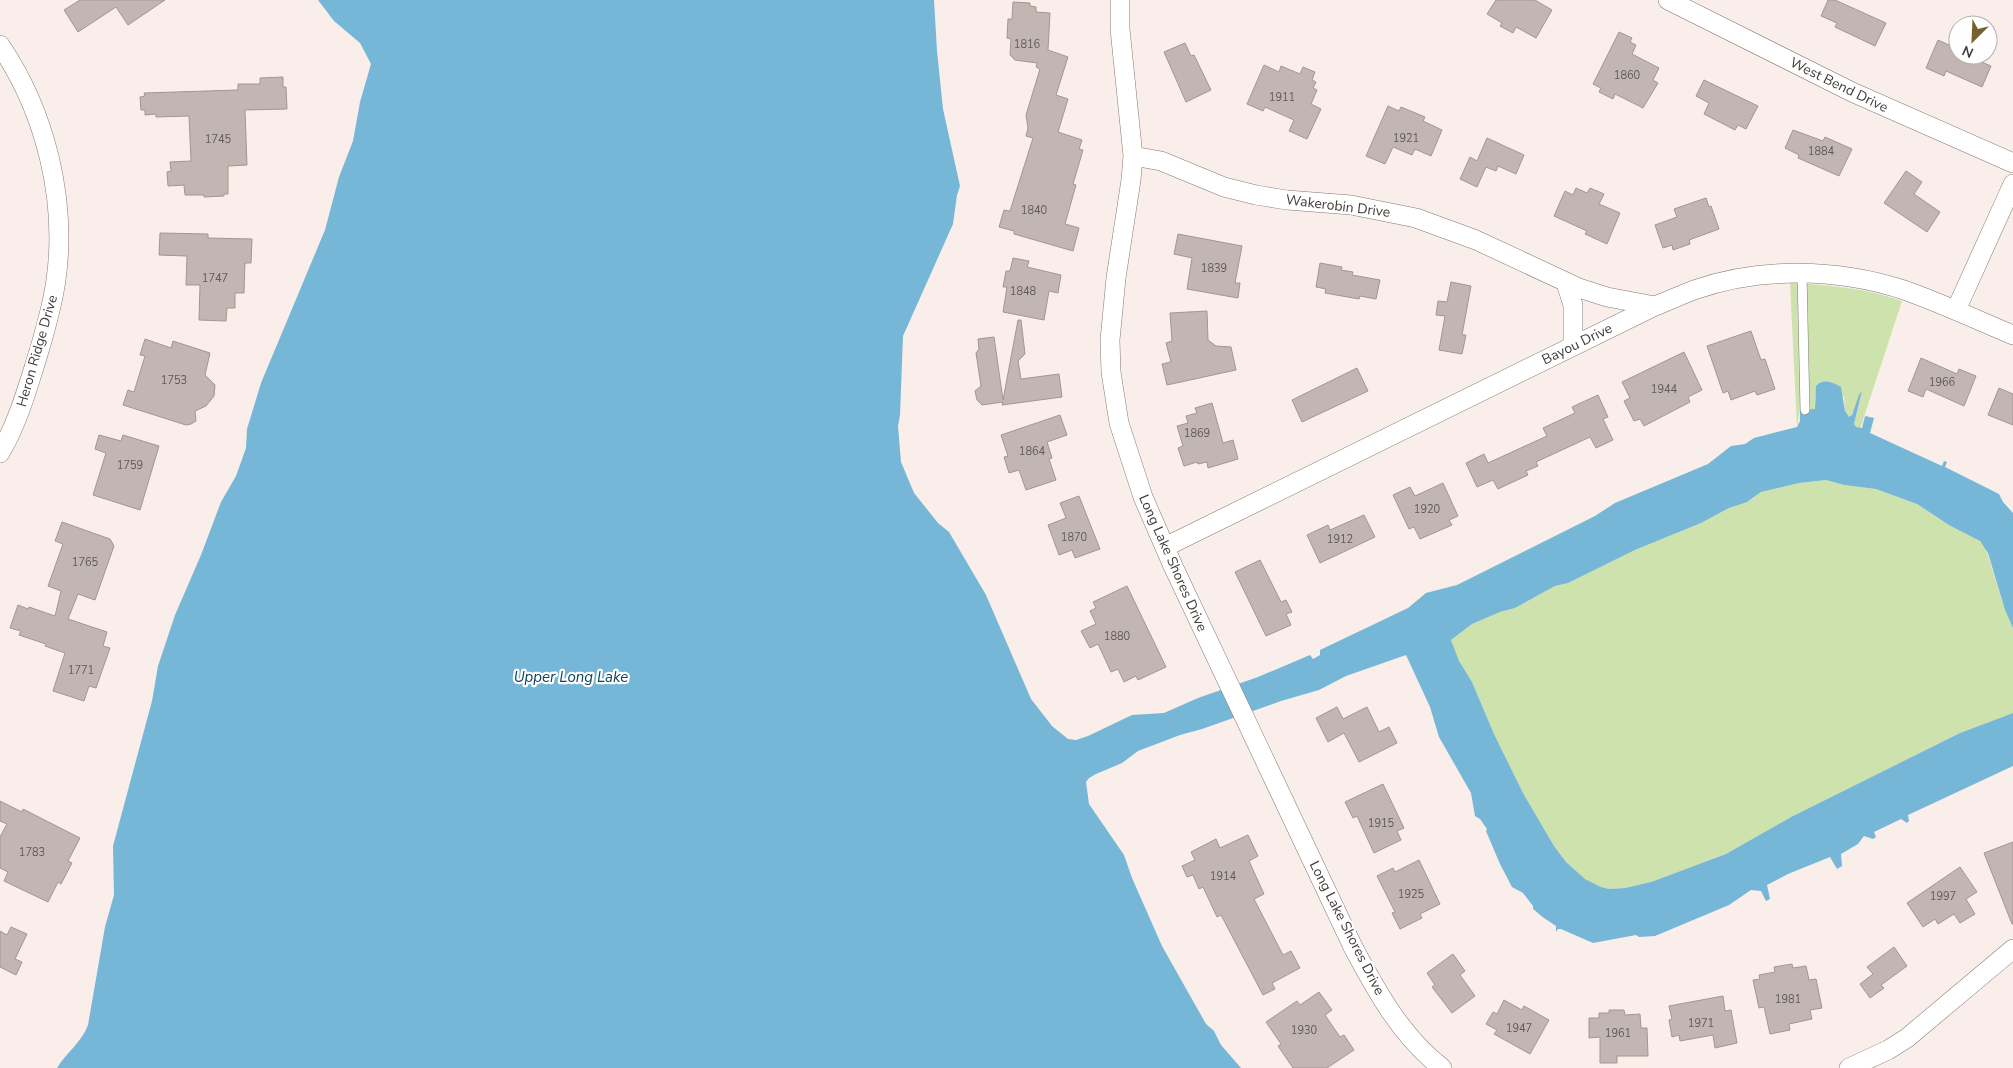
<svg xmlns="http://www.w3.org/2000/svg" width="2013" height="1068" font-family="'Nunito Sans',sans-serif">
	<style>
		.green { fill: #cde2ac }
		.water { fill: #76b6d7 }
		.building { fill: #c1b6b2; stroke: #a19792 }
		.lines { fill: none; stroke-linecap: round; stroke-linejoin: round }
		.lane-casing { stroke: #837975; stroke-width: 10 }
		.street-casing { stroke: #837975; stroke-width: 20 }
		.lane { stroke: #fff; stroke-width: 9 }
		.street { stroke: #fff; stroke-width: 19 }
		.labels { text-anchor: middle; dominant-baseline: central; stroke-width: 4.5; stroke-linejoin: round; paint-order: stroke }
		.number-label { font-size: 11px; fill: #605a58 }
		.street-label { font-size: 14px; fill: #403c3a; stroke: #fefefe }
		.water-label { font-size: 15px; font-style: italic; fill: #0e435a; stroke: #fefefe }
	</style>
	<rect width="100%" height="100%" fill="#f9eee9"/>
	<!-- green -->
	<path class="green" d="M1790,283C1830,285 1864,288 1902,301L1860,429L1856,428L1854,424L1862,393L1850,418L1845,411L1844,396H1815V410H1800L1797,427Z
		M1826,480L1844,485L1876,489L1917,504L1949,525L1975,537L1985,546L2005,610L2013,628V713L1960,733L1793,816L1726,854L1651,882L1625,888L1609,889L1601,887L1585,879L1566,862L1554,846L1523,793L1494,734L1472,682L1459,662L1451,640L1472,624L1500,612L1515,608L1555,586L1568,583L1635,550L1701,523L1729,508L1752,499L1761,492L1799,483Z"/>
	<!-- water -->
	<path class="water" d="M318,0H934L937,51L943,109L960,186L957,195L953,224L903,336L900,415L898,426L901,462L914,493L938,523L949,532L986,595L1031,699L1052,726L1068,739L1076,740L1088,736L1132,715L1164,713L1198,698L1258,677L1310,655L1313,659L1320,655V650L1408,608L1426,593L1457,585L1595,516L1615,503L1708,464L1731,446L1745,444L1754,438L1797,427L1800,421V410L1815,409L1816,386C1823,378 1833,382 1841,387L1845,411L1849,417L1852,415L1859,395L1862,391L1854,424L1856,427L1862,428L1865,416L1874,418L1870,433L1942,466L1944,461L1947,462L1945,467L1999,494L2003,502L2013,513V628L2005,610L1988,553L1980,541L1949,525L1917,504L1876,489L1844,485L1826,480L1799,483L1761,492L1747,502L1729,508L1701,523L1635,550L1568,583L1555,586L1515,608L1500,612L1472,624L1451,640L1459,661L1472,682L1494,734L1523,793L1554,846L1566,862L1585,879L1601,887L1609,889L1625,888L1651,882L1726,854L1793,816L1960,733L2013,713V766L1908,815L1909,821L1907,823L1901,819L1874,832L1876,837L1873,839L1864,836L1858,844L1841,854L1842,866L1837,869L1830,857L1788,874L1767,885L1770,899L1766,901L1761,891L1751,890L1729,905L1655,936L1639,937L1636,935L1593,943L1561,929H1558L1556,932V926L1544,918L1533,909V906L1523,893L1512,887L1500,864L1486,831L1487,829L1480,819L1475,816L1471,793L1439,737L1430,707L1406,655L1346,676L1319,690L1281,701L1202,729L1180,735L1138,751L1122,763L1096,774L1089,778L1086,782L1089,804L1124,855L1132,878L1162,946L1206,1024L1214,1031L1221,1045L1241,1068H57C66,1053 82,1042 88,1025L105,927L114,895L113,846L152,701L158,666L175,615L201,555L221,502L236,476L246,448L247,429L261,383L325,230L339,177L353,141L360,102L371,64L360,43L334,21Z"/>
	<!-- building -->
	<path class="building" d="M80,0H165L128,25L116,7L78,32L64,10Z
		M1496,0H1535L1552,10L1536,38L1516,27L1513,33L1500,26L1502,23L1487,14Z
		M1828,0H1835L1886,23L1875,46L1835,27L1837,23L1821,16Z
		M1013,2L1030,3V6L1036,7V12L1050,13L1048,50L1068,57L1056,95L1068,99L1058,132L1082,140L1079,149L1083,150L1073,184L1076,185L1065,224L1079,228L1073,251L1014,234V231L999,227L1004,210L1010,211L1033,138L1026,136L1028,128L1026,115L1040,69L1036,67L1037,63L1015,60L1010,55L1011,39L1007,38L1008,19H1012Z
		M1619,32L1632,38L1630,42L1636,45L1632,54L1659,68L1653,80L1658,83L1643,108L1615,94L1613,99L1599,92L1601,88L1593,84Z
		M1938,40L1958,49V55H1979L1977,60L1991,66L1982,87L1946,71L1944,76L1926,68Z
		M1185,43L1191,56L1194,55L1211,90L1186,102L1164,52Z
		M1264,65L1279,72L1281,66L1300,74L1303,67L1315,72L1312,80L1316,82L1313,88L1317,90L1311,104L1321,109L1307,139L1289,131L1294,120L1265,107L1263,111L1247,104Z
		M283,77V87H286L287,109L245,110L247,165L228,166V194H224V196L204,197V195H185L184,185L168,186L167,172L171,171L170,162L191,161L189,116L156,117V114L145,115V110H141L140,97L145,96L144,93L238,90V84H260V78Z
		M1704,80L1758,106L1746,129L1738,125L1735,130L1704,114L1709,103L1696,96Z
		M1388,106L1399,111L1401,107L1425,117L1423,121L1442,130L1431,156L1415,149L1412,155L1393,147L1385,164L1366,156Z
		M1793,130L1823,141L1825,137L1852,149L1839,176L1798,158L1799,155L1785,148Z
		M1487,138L1524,155L1516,174L1498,166L1496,171L1486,167L1477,187L1460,179L1470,157L1477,161Z
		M1906,171L1922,182L1914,194L1940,212L1927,232L1884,203Z
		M1576,188L1587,193L1590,188L1604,194L1599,204L1620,213L1607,244L1585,234L1587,231L1554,216L1565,191L1573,195Z
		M1706,198L1709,207L1711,206L1719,229L1689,240L1690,244L1673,250L1672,245L1663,248L1655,225L1677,217L1674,209Z
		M160,233L208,234V238L252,239L251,263H245L244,293H235V308H227L226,321L199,320L200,285H186L187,256L159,255Z
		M1178,234L1242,246L1235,283H1240L1238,298L1187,289L1192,258L1174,254Z
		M1013,258L1029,261L1027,267L1061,275L1058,293L1049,291L1044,320L1003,312L1007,287H1003L1006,271H1010Z
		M1320,263L1342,267L1341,270L1353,272L1352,275L1380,280L1376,299L1360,296L1359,299L1325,293L1326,289L1316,287Z
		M1451,282L1471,286L1462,335H1466L1462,354L1439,350L1445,316L1436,315L1438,301L1447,302Z
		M1207,311L1208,340L1216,346L1231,347L1236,370L1167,385L1162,364L1171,362L1166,343L1172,341L1170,313Z
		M1018,320H1021L1025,354L1018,361L1021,379L1059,374L1062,397L1002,405L1003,402L982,405L977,400L975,391L981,386L976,353L979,349L978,339L994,337L1003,400Z
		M1751,331L1761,360L1765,359L1775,389L1757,395L1755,391L1731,400L1728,391L1723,393L1707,346Z
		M145,339L171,348L173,341L210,353L205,375L215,385L214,396L206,406L195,411L196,421L191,424L186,425L123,405L128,390L134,392L145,356L140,355Z
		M1684,352L1702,390L1688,397L1690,402L1644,426L1640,419L1634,421L1624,401L1630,398L1622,382Z
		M1921,358L1957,374L1959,369L1976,376L1964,406L1926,389L1923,397L1908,391Z
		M1357,368L1368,391L1302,422L1292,400Z
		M1999,388L2013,394V425L1988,415Z
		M1598,395L1608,417L1603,419L1613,440L1596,448L1590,437L1536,462L1538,466L1526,471L1528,475L1498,489L1493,480L1477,487L1466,463L1484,454L1488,463L1547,436L1543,428L1575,413L1572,407Z
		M1212,403L1223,443L1233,440L1238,459L1208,468L1207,462L1198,464L1197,462L1184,466L1178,448L1183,446L1177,426L1188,423L1186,416L1197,413L1195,408Z
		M1060,415L1067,435L1047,442L1052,458L1049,459L1056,480L1026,490L1019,470L1009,473L1004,457L1008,456L1001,435Z
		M99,435L121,441L123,435L159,446L140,510L93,495L106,453L95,449Z
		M1443,483L1458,516L1449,520L1452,525L1420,539L1414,527L1409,529L1393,495L1410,487L1415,496Z
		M1079,496L1100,549L1075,558L1072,550L1059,555L1048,525L1066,518L1060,503Z
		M1364,515L1375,537L1320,563L1307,535L1328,525L1330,530Z
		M62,522L110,539L114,546L95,600L78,594L68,619L107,632L103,646L110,648L96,688L89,686L84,701L53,691L65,653L45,646L46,644L19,635L21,631L10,628L18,605L28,609L29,607L55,616L61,591L48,586L63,544L55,541Z
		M1260,560L1281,602L1286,600L1292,612L1286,614L1291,625L1266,636L1235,572Z
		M1127,586L1166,667L1138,680L1136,676L1124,682L1118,669L1111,672L1098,644L1090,648L1081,631L1096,624L1090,611L1096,608L1093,602Z
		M1337,707L1343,719L1367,707L1379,732L1389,727L1397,743L1359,762L1344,733L1328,742L1316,718Z
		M1383,784L1404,828L1397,831L1401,840L1374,853L1357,816L1353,818L1345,802Z
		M0,801L22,812L23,809L80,838L68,861L72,863L61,884L58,882L48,902L4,881L8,872L0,868V837L7,824L0,821Z
		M1248,835L1258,856L1249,861L1264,894L1254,899L1283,955L1291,951L1300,968L1272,983L1275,989L1263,995L1221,915L1217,917L1203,887L1199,889L1193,875L1187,877L1182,866L1195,860L1191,852L1216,839L1220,848Z
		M2013,842V924H2012L1984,853Z
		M1419,860L1440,904L1420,914L1422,918L1400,929L1392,913L1395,912L1377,876L1393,868L1395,872Z
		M1960,867L1977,892L1966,899L1975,914L1960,923L1954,914L1938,924L1935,919L1923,927L1907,903Z
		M11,927L27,934L15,959L22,962L16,975L0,967V931L7,935Z
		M1894,947L1907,966L1881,985L1884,988L1870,998L1860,984L1873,974L1867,967Z
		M1453,954L1465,971L1460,975L1475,996L1452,1013L1432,987L1435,985L1427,973Z
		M1792,964L1793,968L1806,966L1809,980L1816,979L1822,1008L1810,1010L1812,1019L1789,1024L1790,1030L1770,1034L1764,1007L1759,1008L1753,980L1760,979L1759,975L1775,972L1774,967Z
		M1319,992L1332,1010L1325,1015L1340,1037L1344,1035L1354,1050L1327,1068H1293L1278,1046L1281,1044L1266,1022L1297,1001L1300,1005Z
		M1723,996L1725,1011L1731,1010L1737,1043L1715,1048L1713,1035L1680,1041L1679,1035L1672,1037L1669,1020L1672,1019L1669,1006Z
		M1504,1000L1522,1010L1524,1006L1549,1020L1530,1054L1494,1034L1497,1030L1486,1024L1493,1012L1497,1014Z
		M1609,1010H1624L1625,1015L1640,1014L1641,1028H1647L1648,1056H1617V1063H1600V1037L1589,1038V1018H1599V1013H1609Z"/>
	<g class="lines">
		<!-- lane casing -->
		<g class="lane-casing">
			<path id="lane" d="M1802,273L1805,410"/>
		</g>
		<!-- street casing -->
		<g class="street-casing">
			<path id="street" d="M1120,0V29L1133,156L1131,180L1116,278L1110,340L1111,372L1119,423L1143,497L1173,566L1353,947C1377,992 1401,1036 1442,1068
				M1668,0L1852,92L2013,163
				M0,45C46,113 67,200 56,280C52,308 44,335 36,361C26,393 17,424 0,453
				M1133,156L1161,161L1224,187L1256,195L1287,200L1351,205L1416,218L1476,240L1579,288L1607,297L1655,306
				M1566,283L1573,305V345
				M1956,310L2013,184
				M1165,547L1655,306C1668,301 1681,295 1694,290C1760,267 1837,268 1904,290C1941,303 1977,320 2013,335
				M1849,1068L1888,1050L1907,1038L2013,949"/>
		</g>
		<!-- lane -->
		<use href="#lane" class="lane"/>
		<!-- street -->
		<use href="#street" class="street"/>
	</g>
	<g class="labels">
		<!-- number labels -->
		<g class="number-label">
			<text x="1027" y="44">1816</text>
			<text x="1627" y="75">1860</text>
			<text x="1282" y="97">1911</text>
			<text x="1406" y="138">1921</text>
			<text x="218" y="139">1745</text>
			<text x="1821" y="151">1884</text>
			<text x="1034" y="210">1840</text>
			<text x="1214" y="268">1839</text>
			<text x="215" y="278">1747</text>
			<text x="1023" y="291">1848</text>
			<text x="174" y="380">1753</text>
			<text x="1942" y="382">1966</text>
			<text x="1664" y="389">1944</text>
			<text x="1197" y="433">1869</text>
			<text x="1032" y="451">1864</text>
			<text x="130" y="465">1759</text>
			<text x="1427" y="509">1920</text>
			<text x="1074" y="537">1870</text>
			<text x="1340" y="539">1912</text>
			<text x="85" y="562">1765</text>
			<text x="1117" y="636">1880</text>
			<text x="81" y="670">1771</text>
			<text x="1381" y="823">1915</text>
			<text x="32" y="852">1783</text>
			<text x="1223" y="876">1914</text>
			<text x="1411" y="894">1925</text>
			<text x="1943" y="896">1997</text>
			<text x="1788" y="999">1981</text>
			<text x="1701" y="1023">1971</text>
			<text x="1519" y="1028">1947</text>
			<text x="1304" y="1030">1930</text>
			<text x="1618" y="1033">1961</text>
		</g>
		<!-- street labels -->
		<g class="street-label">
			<text transform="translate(1839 85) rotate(26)">West Bend Drive</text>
			<text transform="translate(1338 206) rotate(7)">Wakerobin Drive</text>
			<text transform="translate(1577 344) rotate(-26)">Bayou Drive</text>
			<text transform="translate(37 351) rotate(-74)">Heron Ridge Drive</text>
			<text transform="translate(1173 563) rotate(66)">Long Lake Shores Drive</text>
			<text transform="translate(1347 928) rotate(63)">Long Lake Shores Drive</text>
		</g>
		<!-- water labels -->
		<g class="water-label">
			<text x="571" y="677">Upper Long Lake</text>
		</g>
	</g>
	<!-- north arrow -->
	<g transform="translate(1973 40) rotate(204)"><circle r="24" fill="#fefefe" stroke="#b2b0b0"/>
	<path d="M0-4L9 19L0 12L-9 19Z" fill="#75602f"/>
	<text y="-8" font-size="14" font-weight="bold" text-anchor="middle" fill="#403c3a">N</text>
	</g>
</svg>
